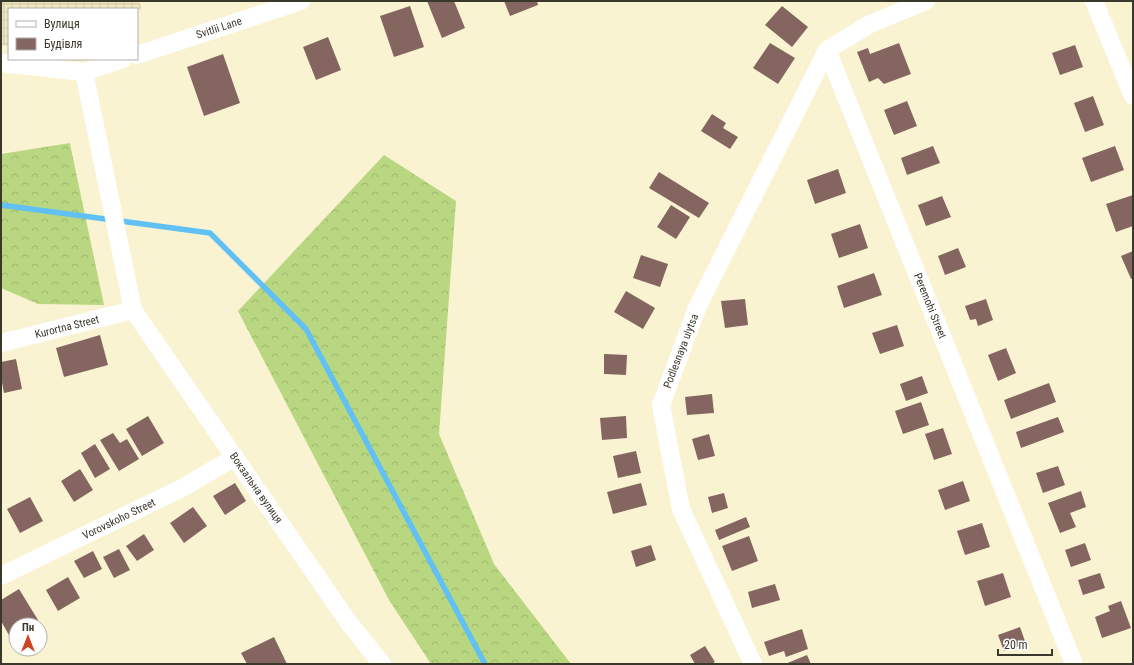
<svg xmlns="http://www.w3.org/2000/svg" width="1134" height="665" font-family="'Roboto Condensed',sans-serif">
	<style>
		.industrial { fill: url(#industrial-grid) }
		.forest { fill: url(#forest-crowns) }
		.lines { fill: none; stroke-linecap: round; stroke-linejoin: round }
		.stream { stroke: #61c1f4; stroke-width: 5.5 }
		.building { fill: #856560 }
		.minor { stroke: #fff; stroke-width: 18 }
		.labels { text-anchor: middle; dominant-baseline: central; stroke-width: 4; stroke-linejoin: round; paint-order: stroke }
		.street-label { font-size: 11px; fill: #3a372b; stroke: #fff }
	</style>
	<defs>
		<pattern id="industrial-grid" width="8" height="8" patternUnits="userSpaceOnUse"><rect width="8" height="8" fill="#f0e8c0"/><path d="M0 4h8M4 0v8" fill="none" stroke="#cfc8a5"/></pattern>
		<pattern id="forest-crowns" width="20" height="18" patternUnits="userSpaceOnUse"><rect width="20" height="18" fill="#b9d680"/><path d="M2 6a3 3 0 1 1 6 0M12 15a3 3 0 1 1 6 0" fill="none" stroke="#a0b86f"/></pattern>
	</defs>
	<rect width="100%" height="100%" fill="#f9f3d2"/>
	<!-- industrial -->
	<path class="industrial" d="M1,1H139L142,9L137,10L9,9V47L1,44Z"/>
	<!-- forest -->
	<path class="forest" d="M70,143V144L104,305L38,304L1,288V154Z
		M384,155L456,201L439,434L494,564L571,664H431L389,600L238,311Z"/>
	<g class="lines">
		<!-- stream -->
		<path class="stream" d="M1,205L210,233L306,329L485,664"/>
	</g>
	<!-- building -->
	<path class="building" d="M427,1H454L465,28L442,38Z
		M504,1H537L538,5L510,16Z
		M410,6L424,47L394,57L380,16Z
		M782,6L808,27L792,47L765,25Z
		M328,37L341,70L316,80L303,47Z
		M770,43L795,58L778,84L753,68Z
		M899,43L911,74L884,84L878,78L869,82L857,52L868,48L870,54Z
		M1075,45L1083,67L1060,75L1052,53Z
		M223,54L240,103L204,116L187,67Z
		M1093,96L1104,125L1085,132L1074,103Z
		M907,101L917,126L894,135L884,110Z
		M712,114L726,123L723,128L738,137L730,149L701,131Z
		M933,146L940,163L907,175L901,158Z
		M1115,146L1124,170L1091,182L1082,158Z
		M838,169L846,193L815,204L807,180Z
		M659,172L709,203L699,218L649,188Z
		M1133,195V226L1116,232L1106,204Z
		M942,196L951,217L926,226L918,205Z
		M671,205L690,217L676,239L657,227Z
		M860,224L868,248L839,258L831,234Z
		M958,248L966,267L945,275L938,256Z
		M1133,251V278L1131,279L1121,256Z
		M641,255L668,264L660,287L633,278Z
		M874,273L882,295L844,308L837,286Z
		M626,291L655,308L643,329L614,312Z
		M745,299L748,325L725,328L721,301Z
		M986,299L993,320L978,326L976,319L970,320L965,306Z
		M897,325L904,346L880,354L872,333Z
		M100,335L108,365L64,377L56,348Z
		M1006,348L1016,373L998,381L988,355Z
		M604,354L627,355L626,375L604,374Z
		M16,359L22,389L4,393L1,377V362Z
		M922,376L928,393L906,401L900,384Z
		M1049,383L1056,402L1011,419L1004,400Z
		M712,394L714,413L687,415L685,397Z
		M921,402L929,425L903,434L895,411Z
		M148,416L164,443L142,456L126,429Z
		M626,416L627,438L602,440L600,418Z
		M1058,417L1064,432L1021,448L1016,432Z
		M943,428L952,454L934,460L925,434Z
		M113,433L120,443L127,439L139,459L119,471L100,440Z
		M709,434L715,456L698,460L692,439Z
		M95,444L110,469L95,478L81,453Z
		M636,451L641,473L618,478L613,456Z
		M1058,466L1065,485L1043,493L1036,473Z
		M80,469L93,490L74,502L61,481Z
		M963,481L970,501L945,510L938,490Z
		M235,483L246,501L225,515L213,496Z
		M641,483L647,505L613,514L607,492Z
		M1081,491L1086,507L1070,513L1076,527L1060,533L1048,503Z
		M724,493L728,508L712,513L708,497Z
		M30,497L43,521L20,533L7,509Z
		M193,507L207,526L184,543L170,523Z
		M746,517L750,527L719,540L715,530Z
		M982,523L990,547L965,555L957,531Z
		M144,534L154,550L137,561L126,546Z
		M749,536L758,561L732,571L722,546Z
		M1085,543L1091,560L1071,567L1065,550Z
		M651,545L656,560L636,567L631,551Z
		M119,549L130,570L114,578L103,557Z
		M93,551L102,569L84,578L74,561Z
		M1003,573L1011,597L985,606L977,581Z
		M1100,573L1105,588L1083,595L1078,580Z
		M68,577L80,598L58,611L46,590Z
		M775,584L780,600L752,608L748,592Z
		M19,589L38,620L30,625H16V633L10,637L1,621V600Z
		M1121,601L1131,628L1102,638L1095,617L1110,611L1108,606Z
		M1020,627L1026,644L1004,651L998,635Z
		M802,629L808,649L786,657L784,651L769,656L764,642Z
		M274,637L287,664H247L241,653Z
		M705,646L715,662L711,664H695L690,655Z
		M807,655L811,664H785Z"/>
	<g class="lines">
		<!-- minor -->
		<path class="minor" d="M926,1L870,24L827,50L1074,664
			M1094,1L1133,96
			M137,55L301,1
			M1,63L84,72L123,59
			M84,72L133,310L349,623L382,664
			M1,343L133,310
			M1,576L184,487L235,457
			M753,664L681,509L661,405L697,308L827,50"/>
	</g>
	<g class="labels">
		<!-- street labels -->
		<g class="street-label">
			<text transform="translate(219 28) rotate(-18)">Svitlii Lane</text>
			<text transform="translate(930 306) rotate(68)">Peremohi Street</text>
			<text transform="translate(67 327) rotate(-14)">Kurortna Street</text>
			<text transform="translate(681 351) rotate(-69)">Podlesnaya ulytsa</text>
			<text transform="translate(256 488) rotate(55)">Вокзальна вулиця</text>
			<text transform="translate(119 519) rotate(-26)">Vorovskoho Street</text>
		</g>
	</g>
	<!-- border -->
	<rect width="1134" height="665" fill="none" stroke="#3a372b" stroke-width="4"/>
	<!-- legend -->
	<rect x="8" y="8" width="130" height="52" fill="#ffffff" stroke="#b0afaa"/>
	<rect x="16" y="21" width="20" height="6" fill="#ffffff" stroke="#b0afaa"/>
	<text x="44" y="28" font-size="12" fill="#3a372b">Вулиця</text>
	<rect x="16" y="38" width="20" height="12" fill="#856560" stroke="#b0afaa"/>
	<text x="44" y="48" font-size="12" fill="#3a372b">Будівля</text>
	<!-- north arrow -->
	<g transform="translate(28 637)"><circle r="19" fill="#ffffff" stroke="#b0afaa"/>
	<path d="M0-3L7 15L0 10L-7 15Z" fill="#cf4522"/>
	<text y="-6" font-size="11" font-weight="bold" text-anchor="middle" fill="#3a372b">Пн</text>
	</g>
	<!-- scale -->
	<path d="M998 649v6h54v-6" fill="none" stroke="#3a372b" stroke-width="2"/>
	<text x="1004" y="649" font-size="12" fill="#3a372b" stroke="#ffffff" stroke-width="3" paint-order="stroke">20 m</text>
</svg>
